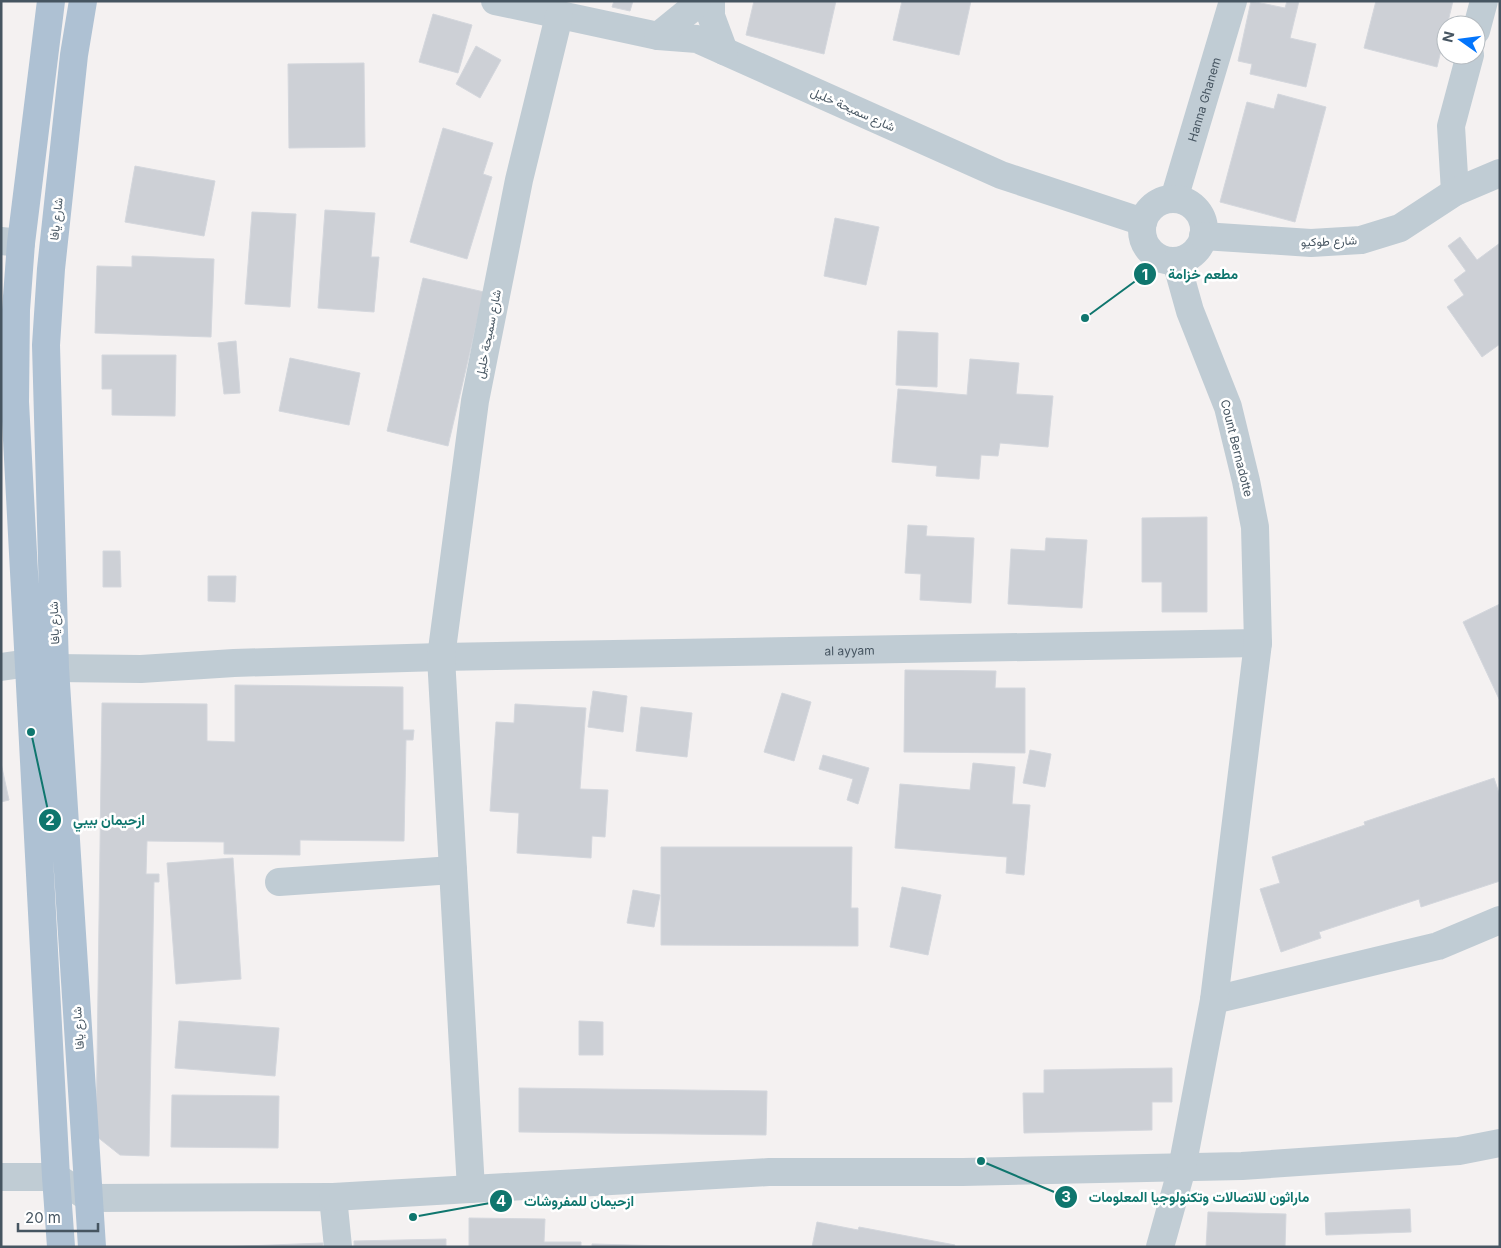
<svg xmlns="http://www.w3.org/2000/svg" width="1501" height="1248" font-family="Inter,Vazirmatn,sans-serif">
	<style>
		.building { fill: #cdd0d6; stroke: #d4d7dd }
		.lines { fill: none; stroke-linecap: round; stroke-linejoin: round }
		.minor { stroke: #c0ccd4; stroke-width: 28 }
		.major { stroke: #aec1d3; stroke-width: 28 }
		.labels { text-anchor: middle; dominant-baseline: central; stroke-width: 5; stroke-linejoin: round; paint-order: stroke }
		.street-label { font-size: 12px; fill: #465561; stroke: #fff }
		.leader { fill: none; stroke: #0f766e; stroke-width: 2 }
		.callout-dot { fill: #0f766e; stroke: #fff; stroke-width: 2 }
		.mark-label { font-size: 15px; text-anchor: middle; font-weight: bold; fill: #fff }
		.callout-label { font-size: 14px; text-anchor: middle; font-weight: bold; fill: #0f766e; stroke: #fff; stroke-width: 5; stroke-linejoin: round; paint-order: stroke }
	</style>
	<rect width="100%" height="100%" fill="#f4f1f1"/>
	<!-- building -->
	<path class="building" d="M614,1H633L630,11L612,7Z
		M754,1H836L824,54L746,35Z
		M902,1H971L959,55L893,40Z
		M1251,1L1285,8L1287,1H1299L1290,38L1316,44L1306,87L1250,74L1252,64L1238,61Z
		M1376,1H1453L1437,67L1364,48Z
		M433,14L472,25L458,73L419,62Z
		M476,46L501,60L480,98L456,84Z
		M364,63L365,147L289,148L288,64Z
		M1278,94L1326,107L1295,222L1220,202L1247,102L1274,109Z
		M443,128L493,143L483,174L492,177L467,259L410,242Z
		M135,166L215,181L204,236L125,222Z
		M325,210L375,213L371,257H379L374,312L318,308Z
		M252,212L296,214L290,307L245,304Z
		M835,218L879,227L866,285L824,276Z
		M1460,237L1477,260L1500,243V344L1482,357L1447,307L1464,295L1454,280L1466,271L1448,246Z
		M132,256L214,259L211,337L95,333L97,266L132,267Z
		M423,278L484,292L448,446L387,431Z
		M898,331L938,333L937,387L896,385Z
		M236,341L240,393L224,394L218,343Z
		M102,355H176L175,416L112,415V389H102Z
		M290,358L360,373L349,425L279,411Z
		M970,359L1019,363L1016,394L1053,396L1048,447L1000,443L998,456L981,455L979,479L936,476L937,466L892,462L898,389L967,395Z
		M1207,517V612H1162V582H1142V518Z
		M908,525L927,526L926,536L974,538L971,603L920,600L921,574L905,573Z
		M1046,538L1087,540L1082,608L1008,604L1011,549L1045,551Z
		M103,551H120L121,587H103Z
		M208,576H236L235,602L208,601Z
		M1500,604V701L1463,622Z
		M905,670L996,671L995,688H1025V753L904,752Z
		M235,685L403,687V730H414L413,740H406L404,841L300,840V855L224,854V842L147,841L146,874H159V882H154L149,1156L120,1155L96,1136L102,703L207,704V741L235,742Z
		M593,691L627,696L623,732L588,727Z
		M782,693L811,702L794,761L764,752Z
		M515,704L586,708L580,789L608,790L605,837L592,836L591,858L517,853L519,813L490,811L496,722L514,723Z
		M641,707L692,713L687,757L636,751Z
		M1030,750L1051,754L1045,787L1023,783Z
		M823,755L869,768L858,804L847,800L853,779L819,769Z
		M1,763L9,800L1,802Z
		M973,763L1015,767L1012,804L1030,805L1024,875L1006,873L1007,857L895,848L900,784L970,790Z
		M1494,778L1500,796V881L1421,907L1419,899L1319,932L1321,938L1281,952L1260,889L1280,883L1272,857L1365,825L1364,822Z
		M661,847H852L851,908H858V946L661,945Z
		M233,858L241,979L176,984L167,863Z
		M902,887L941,895L928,955L890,947Z
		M633,890L660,895L654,927L627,923Z
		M179,1021L279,1028L275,1076L175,1068Z
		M579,1021L603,1022V1055H579Z
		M1172,1068V1102H1152V1130L1024,1133L1023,1093H1044V1070Z
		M519,1088L767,1091L766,1135L519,1132Z
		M172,1095L279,1096L278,1148L171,1147Z
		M1410,1209L1411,1232L1326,1235L1325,1213Z
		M1208,1212L1286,1214L1285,1247H1206Z
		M469,1218L545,1219L544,1242H581V1247H469Z
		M817,1222L858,1230L859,1227L955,1245L954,1247H812Z
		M446,1239V1247H354V1241Z
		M323,1243V1247H219Z
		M592,1244L670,1246V1247H592Z"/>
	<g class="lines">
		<!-- minor -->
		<g class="minor">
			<path d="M495,1L658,36L697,39L1001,175L1143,222"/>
			<path d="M711,1V16L724,51"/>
			<path d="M1476,31L1484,1"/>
			<path d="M658,36L695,6L697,1"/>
			<path d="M1455,192L1451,126L1470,55"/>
			<path id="s1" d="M1174,199L1233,1"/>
			<circle cx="1173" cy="230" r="31"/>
			<path d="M1203,236L1311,243L1361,240L1400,228L1455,192L1500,173"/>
			<path d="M1,241L21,243"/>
			<path d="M1,667L29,663"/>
			<path id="s2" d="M55,668L141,669L234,663L441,657L1258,643"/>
			<path d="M279,882L453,870"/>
			<path d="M1214,1000L1438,946L1500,920"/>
			<path d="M1,1177H56L89,1198L333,1197L338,1247"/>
			<path d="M471,1189L441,657L475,401L519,180L559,16"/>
			<path d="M333,1197L769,1172H963L1242,1166L1459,1151L1500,1143"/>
			<path d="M1160,1247L1182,1168L1214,1000L1258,643L1255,527L1246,481L1228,407L1190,311L1176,261"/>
		</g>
		<!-- major -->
		<path class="major" d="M51,1L21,243L16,310L15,402L56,1177L61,1247
			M83,1L74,55L51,269L46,345L55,668L92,1247"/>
	</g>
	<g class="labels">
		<!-- street labels -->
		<g class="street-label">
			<text stroke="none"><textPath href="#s1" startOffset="104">Hanna Ghanem</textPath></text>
			<text transform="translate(853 109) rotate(24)">شارع سميحة خليل</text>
			<text transform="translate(56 219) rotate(-84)">شارع يافا</text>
			<text transform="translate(1329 241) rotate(-2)">شارع طوكيو</text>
			<text transform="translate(488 334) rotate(-79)">شارع سميحة خليل</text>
			<text transform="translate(1237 448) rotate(76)">Count Bernadotte</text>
			<text transform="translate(54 623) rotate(-92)">شارع يافا</text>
			<text stroke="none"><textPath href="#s2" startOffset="795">al ayyam</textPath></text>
			<text transform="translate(78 1028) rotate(-94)">شارع يافا</text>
		</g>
	</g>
	<!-- callouts -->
	<path class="leader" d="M1085 318L1145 274M31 732L50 820M981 1161L1066 1197M413 1217L501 1201"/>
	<g class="callout-dot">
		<circle cx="1085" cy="318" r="5"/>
		<circle cx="31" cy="732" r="5"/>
		<circle cx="981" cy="1161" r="5"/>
		<circle cx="413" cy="1217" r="5"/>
		<circle cx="1145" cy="274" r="12"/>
		<circle cx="50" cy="820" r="12"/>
		<circle cx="1066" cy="1197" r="12"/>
		<circle cx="501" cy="1201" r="12"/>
	</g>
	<g class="mark-label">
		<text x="1145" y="280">1</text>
		<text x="50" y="825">2</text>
		<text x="1066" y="1202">3</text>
		<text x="501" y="1206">4</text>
	</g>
	<g class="callout-label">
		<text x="1203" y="279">مطعم خزامة</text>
		<text x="109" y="825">ازحيمان بيبي</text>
		<text x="1199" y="1202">ماراثون للاتصالات وتكنولوجيا المعلومات</text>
		<text x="579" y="1206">ازحيمان للمفروشات</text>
	</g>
	<!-- border -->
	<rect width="1501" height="1248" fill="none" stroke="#465561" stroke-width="5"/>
	<!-- north arrow -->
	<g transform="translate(1461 40) rotate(284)"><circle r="24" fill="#ffffff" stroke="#b5bbc0"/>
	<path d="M0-4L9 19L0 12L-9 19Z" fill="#0375fc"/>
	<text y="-8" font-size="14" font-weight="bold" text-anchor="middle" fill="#465561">N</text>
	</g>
	<!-- scale -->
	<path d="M18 1223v8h80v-8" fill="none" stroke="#465561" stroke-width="2.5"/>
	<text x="25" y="1223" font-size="15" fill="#465561" stroke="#ffffff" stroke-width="4" paint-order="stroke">20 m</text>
</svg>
